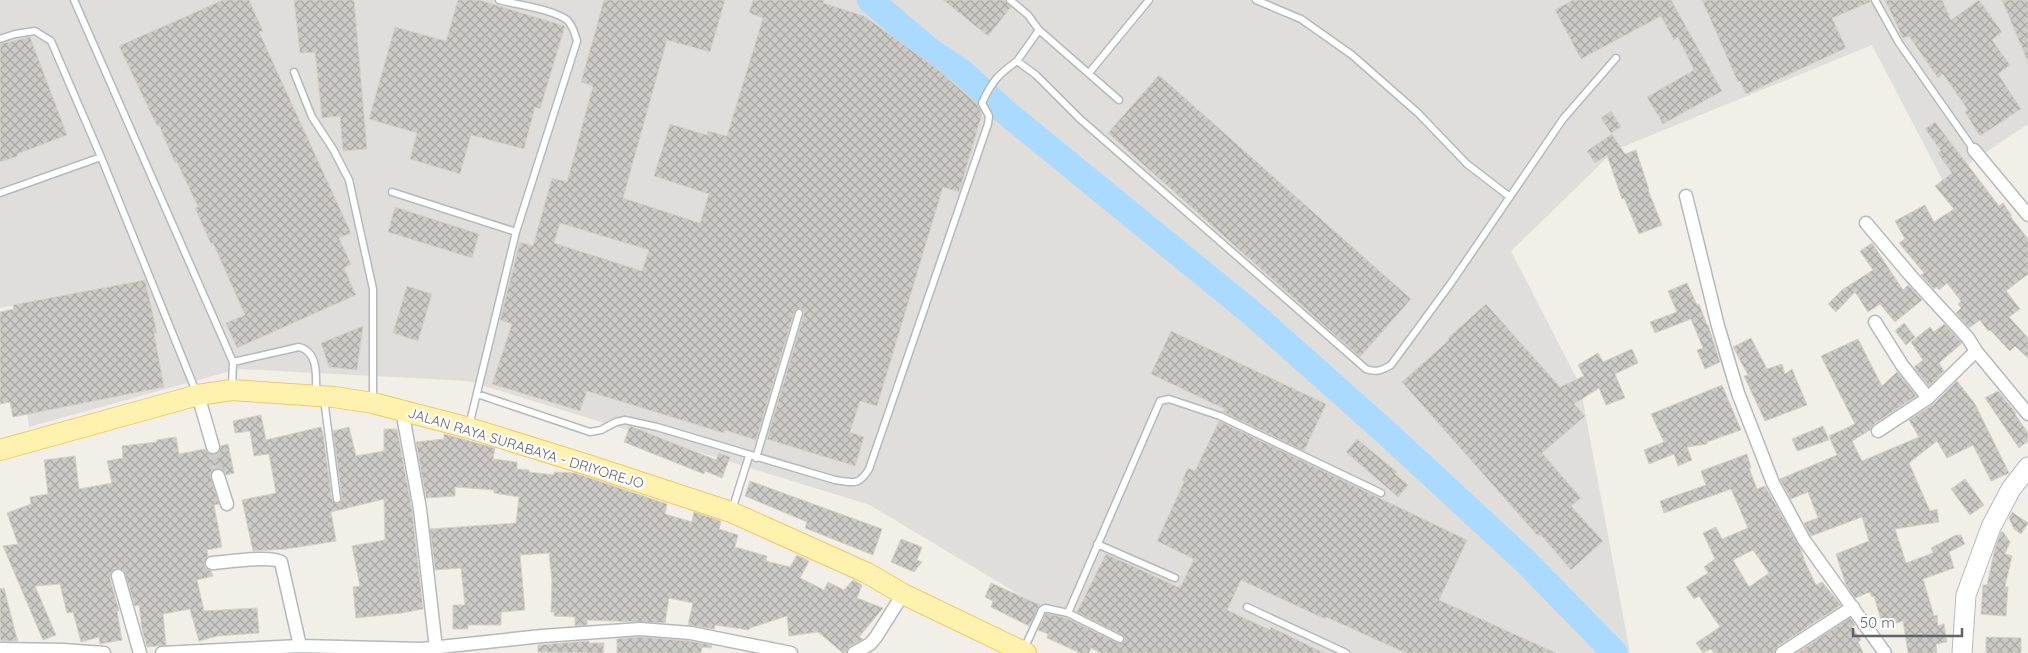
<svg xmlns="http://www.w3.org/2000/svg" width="2028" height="653" font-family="Quicksand,sans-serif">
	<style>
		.industrial { fill: #e0deda }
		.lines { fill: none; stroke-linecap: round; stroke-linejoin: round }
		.river { stroke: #aadaff; stroke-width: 26 }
		.building { fill: url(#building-cross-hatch); stroke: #d6d1c6; fill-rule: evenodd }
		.minor-tunnel { stroke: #ccccc8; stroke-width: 12; stroke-dasharray: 12 6; stroke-linecap: butt }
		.service-casing { stroke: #b5b8bc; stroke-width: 9 }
		.minor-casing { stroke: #b5b8bc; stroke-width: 15 }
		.secondary-casing { stroke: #b6babf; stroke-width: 21 }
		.primary-casing { stroke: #f2c960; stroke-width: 22 }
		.service { stroke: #fff; stroke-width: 6 }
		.minor { stroke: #fff; stroke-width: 12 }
		.secondary { stroke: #fff; stroke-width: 19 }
		.primary { stroke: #fff2af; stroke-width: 20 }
		.labels { text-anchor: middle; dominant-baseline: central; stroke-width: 4.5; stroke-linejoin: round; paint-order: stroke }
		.street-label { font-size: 14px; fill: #5f6368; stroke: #fff }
	</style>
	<defs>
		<pattern id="building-cross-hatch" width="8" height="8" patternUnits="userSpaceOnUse" patternTransform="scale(1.25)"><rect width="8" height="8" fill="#cccac5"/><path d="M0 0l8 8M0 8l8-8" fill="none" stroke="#a9a8a4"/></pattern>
	</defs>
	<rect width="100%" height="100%" fill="#f1efe8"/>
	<!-- industrial -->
	<path class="industrial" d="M0,0H2028V124L1943,181L1872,45L1615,150L1511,251L1580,385L1630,653H1117L870,505L468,381L238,369L29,427L15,305L0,308Z"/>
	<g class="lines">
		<!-- river -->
		<path class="river" d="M870,0L929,50L961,71L1004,111L1254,315L1391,437L1526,562L1615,653"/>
	</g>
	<!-- building -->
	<path class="building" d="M223,0H249L263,31L259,32L351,233L339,238L351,264L344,268L356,295L237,348L226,323L245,315L213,243L211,244L195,208L198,207L177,162L175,163L159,125L157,126L119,46Z
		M294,0H354L367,149L343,151L340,116L322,118L315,52L300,53Z
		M458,0H479L565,26L540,109L535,107L524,149L471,135L460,174L410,159L417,133L369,119L395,27L446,41Z
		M604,0H725L710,52L667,40L623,198L700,223L709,194L654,176L670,124L707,135L708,131L727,136L763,18L749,13L753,0H824L823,3L864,16L936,68L977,104L982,114L959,192L943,187L877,406L860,401L850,432L864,437L855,466L767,439L804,314L803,310L800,308L794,312L756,440L725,430L724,433L587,391L580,411L492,384L512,324L500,320L520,242L533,246L552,178L567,182L593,86L581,82ZM560,223L649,250L642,271L554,243Z
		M943,0H1005L1011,7L988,36Z
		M1573,0H1671L1722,91L1663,124L1647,97L1694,70L1678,37L1674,40L1661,16L1581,59L1555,10Z
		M1702,0H1870V2L1832,18L1846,48L1746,94L1740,81L1738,82Z
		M1885,0H1942L1951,20L1979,0L2002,32L1992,40L2010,65L1998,74L2021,109L1980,136L1965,112L1968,110L1943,74L1938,78L1909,36L1903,38Z
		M2002,0H2028V62Z
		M30,37L67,135L17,154L18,156L0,162V44Z
		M1159,75L1411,299L1360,357L1108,133Z
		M1611,111L1621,127L1611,133L1601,118Z
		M1935,122L1999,206L2003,203L2012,216H2010L2028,239V274L2006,291L2020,309L2009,317L2028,338V358L2015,346L2010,351L1990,330L1988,331L1980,320L1969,328L1956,313L1961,308L1958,304L1961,301L1947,283L1939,290L1937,287L1934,289L1921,275L1924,273L1899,243L1905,239L1895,221L1925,205L1934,222L1954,209L1935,186L1952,173L1938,153L1941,151L1925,129Z
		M1612,134L1625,154L1636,150L1649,190H1648L1662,225L1639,234L1624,198L1622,199L1607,155L1595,163L1587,151Z
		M395,207L479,234L472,258L388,232Z
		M1872,243L1903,290L1908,285L1922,300L1895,322L1880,304L1868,312L1855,292L1836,312L1828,304L1842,290L1873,270L1860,251Z
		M145,280L157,333H154L164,387L13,417L10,402L0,404V312L14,309L13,305Z
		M1687,283L1697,305L1699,304L1707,325H1708L1720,362L1705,369L1697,350L1703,348L1691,319L1655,333L1650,322L1677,312L1668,291Z
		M407,286L432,294L418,341L393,333Z
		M1486,304L1560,387L1584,376L1578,365L1598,353L1603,362L1632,349L1638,363L1615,374L1625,398L1606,405L1599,388L1574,404L1585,416L1542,453L1581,498L1571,506L1603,541L1571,570L1540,534L1538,536L1402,382L1449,340L1448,338Z
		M1904,323L1915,337L1906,345L1895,331Z
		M1944,324L1962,343L1939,363L1944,371L1929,386L1914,367L1923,360L1911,342L1930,327L1934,332Z
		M363,326L357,370L329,367L321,343Z
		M1171,331L1326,404L1304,451L1223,412L1225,409L1151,374Z
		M1751,338L1767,369L1782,364L1785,374L1792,369L1807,405L1765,421L1744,376L1748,375L1733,347Z
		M1858,339L1882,386L1897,372L1916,396L1874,424L1870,430L1852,441L1862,461L1919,437L1909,420L1934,404L1957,381L1975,404L2009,473L1991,481L1973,445L1947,458L1937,441L1909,463L1930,511L1937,509L1939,522L1895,529L1906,563L1933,553L1931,548L1956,535H1961L1965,544L1949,552L1954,568L1923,579L1934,616L1937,615L1938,626L1944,624L1947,642L1936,644L1937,653H1908L1903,621L1883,627L1874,596L1872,597L1870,592L1855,598L1846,585L1836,554L1869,541L1862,517L1811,536L1804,523L1818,518L1808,492L1791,499L1780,479L1837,455L1829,436L1855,424L1821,356Z
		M1722,385L1741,430L1707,442V444L1687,447L1692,460L1678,466L1674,454L1649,464L1644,450L1664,442L1651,414Z
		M1998,391L2016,413L2015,414L2028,433V441L2019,448L1985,398Z
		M261,415L266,440L321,427L323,434L332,500L337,504L340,503L342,498L333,431L349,427L356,456L384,451V429H397L412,510L423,609L402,613L356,618L353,587L360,586L352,546L385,540L384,499L331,512L336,541L286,549L253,551L242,500L276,493L269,454L254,456L250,431L235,433L233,421Z
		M1219,421L1467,540L1439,600L1556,653H1406L1326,617L1325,619L1241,580L1227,610L1270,630L1271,627L1324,653H1101L1091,648L1089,653H1080L1047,638L1048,634L1038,630L1046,613L1066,618L1118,643L1124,642L1125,638L1122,635L1077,612L1106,554L1180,588L1194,559L1157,541L1184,482L1182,480L1188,468L1195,471Z
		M630,426L716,460L719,453L730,457L722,478L705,471L704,474L624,442Z
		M1823,426L1829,440L1797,451L1792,439Z
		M444,434L495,448L493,459L517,462V469L529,470V472L554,475V472L575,473L667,504L665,514L692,522L694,512L721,521L719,529L738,535L735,547L767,556L766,561L790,567L797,555L809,561L800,578L824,590L828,582L844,590L853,580L862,585L857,598L883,608L859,637L863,639L850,646L846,653H843L818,632L789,636L787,616L750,628L749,630L715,625L714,629L688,625L693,603L669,598L665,623L587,620V625L575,626V617L554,616V612H551L552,580L549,553L520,555L525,610L501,612V625H468V629H453V605H465L461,568L435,570L430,529L516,523L519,497L494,493V490L455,487V496L426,498L416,442L444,439Z
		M176,437L179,454L205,449L208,453L215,455L219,452L221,446L228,444L234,473L226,475L223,470L216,468L210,475L219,504L214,505L222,547L207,550L208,556L204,564L206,568L211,571L213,576L197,580L204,611L257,608L259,633L217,636L199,641L190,609L163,614L166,645L147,647L142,629L139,605L135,606L124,571L116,568L112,571L110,578L119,611H117L122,640L100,644L99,637L81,642L73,612L67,613L60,584L35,586L56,635L43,640L3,546L18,544L7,513L31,504L30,497L48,494L44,460L75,456L79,489L112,483L107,461L123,458L122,446L157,442V440Z
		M1357,439L1397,472L1395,474L1408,485L1398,497L1346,452Z
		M1747,454L1751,468H1749L1757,489L1765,486L1800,548L1804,558H1803L1816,585L1822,582L1841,605L1778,646L1774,653H1714L1711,649L1703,653L1696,643L1720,627L1699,596L1694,599L1686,587L1708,573L1704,567L1715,559L1703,533L1716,527L1722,539L1748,528L1731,489L1664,513L1660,501L1706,485L1701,471ZM1753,550L1769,573L1749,587L1733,560Z
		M1965,479L1984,505L1970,515L1951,489Z
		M750,481L882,529L873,555L805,528L807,522L745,496Z
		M2012,512L2028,523L2021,534L2014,529L2009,518Z
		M2001,532H2003L2010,542L2005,554L2012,556L2005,587H2008L2006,616L1981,614L1983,585H1987L1995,548Z
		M901,539L922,547L917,560L922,562L914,572L891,562Z
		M991,583L1040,605L1029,626L991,607L993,601L985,597Z
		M4,588L16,635L18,641H1L0,638V589Z
		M1850,618L1855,625L1852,627L1861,640L1858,642L1863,653H1797Z
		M640,637L690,641L712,645L711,648L702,647L701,653H617V639Z
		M1986,637L2021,638V653H1986Z
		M589,641V643H604L603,653L538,652V645Z"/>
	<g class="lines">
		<!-- minor-tunnel -->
		<path class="minor-tunnel" d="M213,447L218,476"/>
		<!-- service casing -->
		<g class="service-casing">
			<path id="service" d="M74,0L233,362L299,347C319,352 316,377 316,394
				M1010,0L1028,15L1039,30L1017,61
				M1256,0L1301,19L1352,55L1418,113L1467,164L1510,197
				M1875,0L1899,43L1974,150
				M1039,30L1119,100
				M0,39L15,34L35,31L51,41L101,157L197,394
				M294,72L312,117L333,149L349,180L373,289V400
				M1089,73L1149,0
				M392,192L516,232
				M0,193L101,157
				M232,388L233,362
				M477,394L590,432L601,430L616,422L625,420L657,427L835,480C853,482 858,487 869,469L988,124L989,116L982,103C992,81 998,75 1017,61L1036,75L1080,119L1366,369C1377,373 1382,370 1391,365L1451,283L1563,119L1616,58
				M324,399L337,499
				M469,426L516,232L577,41C575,33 573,26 567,20C552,9 518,5 499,0
				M756,458L799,313
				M732,510L749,456
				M1097,544L1175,578
				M1247,607L1346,653
				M1068,613L1160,401L1169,399L1220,416L1381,493
				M1024,649L1042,610L1045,608L1068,613L1120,639"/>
		</g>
		<!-- minor casing -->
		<g class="minor-casing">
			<path id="minor" d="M1974,150L2028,215
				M1686,196L1718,326L1738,393L1773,483L1804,540L1885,653
				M1866,223L1910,275L1968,338L1976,351L2028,414
				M1875,322L1902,365L1928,398
				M198,395L213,447
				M402,410L420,509L436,648
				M1878,431L1928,398L1976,351
				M218,476L227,504
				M212,563C227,562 271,555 281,562L300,646
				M118,576L140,653
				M0,649L63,650L104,653
				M162,653L300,646L421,649L542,636L640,629L691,633L791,653
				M854,653L870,644L876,637L903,594
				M1782,653L1853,607"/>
		</g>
		<!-- secondary casing -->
		<g class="secondary-casing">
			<path id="secondary" d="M1962,653L1966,595L1991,527L2011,489L2028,467"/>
		</g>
		<!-- primary casing -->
		<g class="primary-casing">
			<path id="primary" d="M0,450L198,395L232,390L334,397L373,403L469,428L588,465L731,512L867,573L903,594L1026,653"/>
		</g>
		<!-- service -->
		<use href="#service" class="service"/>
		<!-- minor -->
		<use href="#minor" class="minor"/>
		<!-- secondary -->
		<use href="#secondary" class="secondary"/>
		<!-- primary -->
		<use href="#primary" class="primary"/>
	</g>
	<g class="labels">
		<!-- street labels -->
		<g class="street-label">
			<text transform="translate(526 448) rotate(17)">JALAN RAYA SURABAYA - DRIYOREJO</text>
		</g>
	</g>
	<!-- scale -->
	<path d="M1853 628v8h109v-8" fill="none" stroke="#5f6368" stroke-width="2.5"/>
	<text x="1860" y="628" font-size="15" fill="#5f6368" stroke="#ffffff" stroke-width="4" paint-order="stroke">50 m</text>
</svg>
